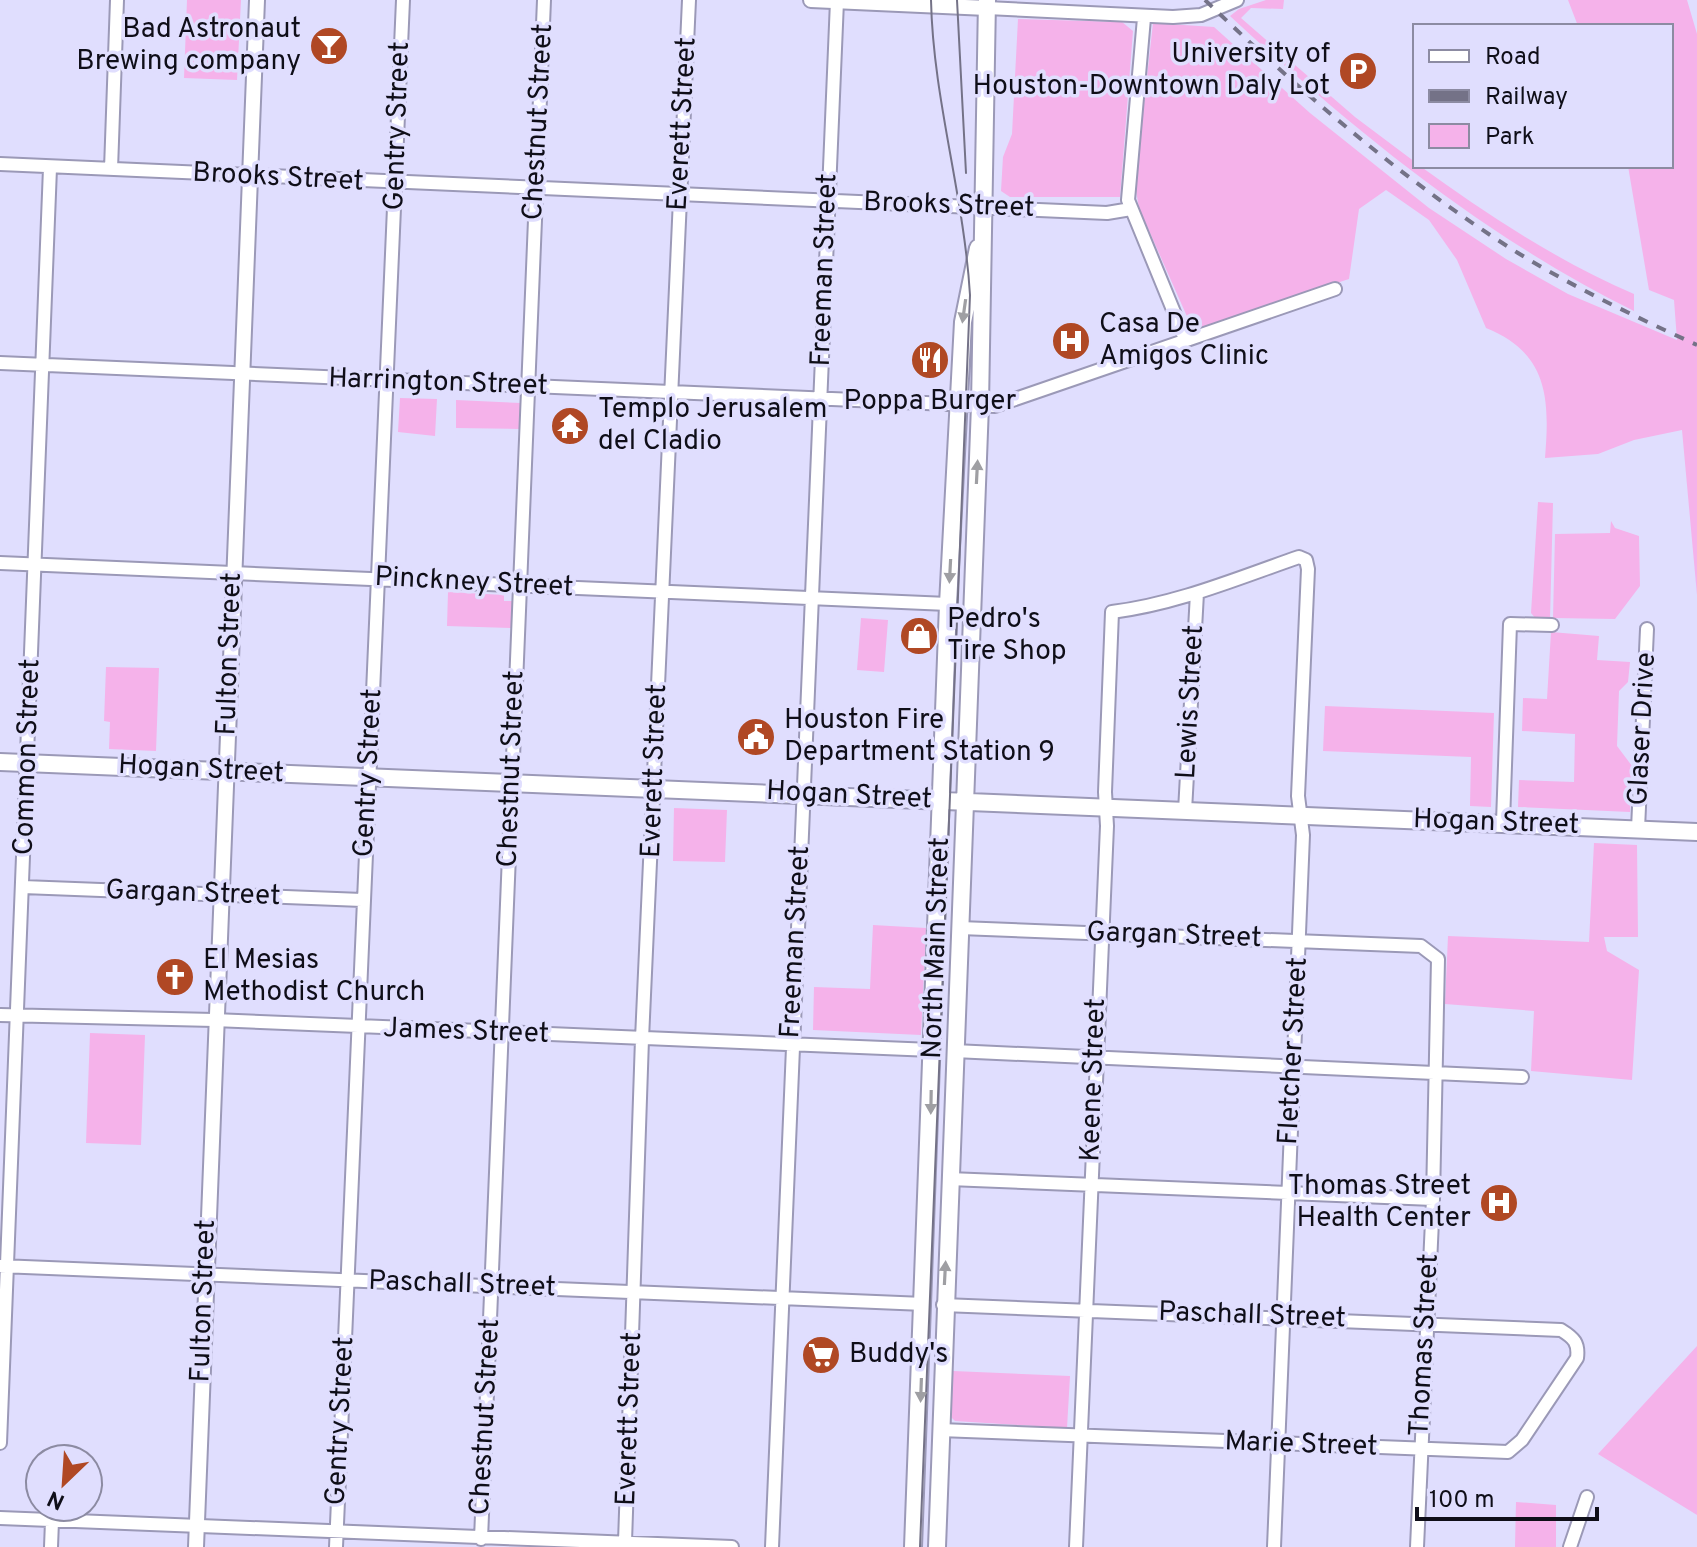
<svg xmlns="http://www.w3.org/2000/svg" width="1697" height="1547" font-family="Overpass,sans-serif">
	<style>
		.green { fill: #f5b2ea }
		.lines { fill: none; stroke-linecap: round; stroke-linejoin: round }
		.minor-casing { stroke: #9b99b7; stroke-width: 16 }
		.tertiary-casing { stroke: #9b99b7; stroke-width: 18 }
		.secondary-casing { stroke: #9b99b7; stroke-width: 20 }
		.minor { stroke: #fff; stroke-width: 12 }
		.tertiary { stroke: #fff; stroke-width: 14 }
		.secondary { stroke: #fff; stroke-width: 16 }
		.tram { stroke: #747287; stroke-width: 2 }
		.rail { stroke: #747287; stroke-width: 4; stroke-dasharray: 10 10; stroke-linecap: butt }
		.oneway { fill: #9f9fa3 }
		.labels { text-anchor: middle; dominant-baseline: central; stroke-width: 7; stroke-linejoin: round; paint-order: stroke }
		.poi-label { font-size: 28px; fill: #0f0e18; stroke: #e0defe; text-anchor: start }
		.street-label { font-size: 28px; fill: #0f0e18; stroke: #e0defe }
	</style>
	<rect width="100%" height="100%" fill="#e0defe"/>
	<!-- green -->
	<path class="green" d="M187,0H241L237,80L184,78Z
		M1266,0H1284L1283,9L1251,8L1241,18L1355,117L1415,162V166H1420C1486,214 1559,262 1634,294V311C1484,237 1352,129 1230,16L1239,9Z
		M1568,0H1687L1697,34V595L1682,430L1634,440L1598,454L1545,458C1550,398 1548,353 1486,328L1457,260L1429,220L1386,190L1359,209L1349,279L1193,330L1139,208L1135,185L1153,23L1214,27L1310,113L1429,208L1506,259L1568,294L1677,340L1674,300L1649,290L1628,166H1671V26H1578Z
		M1018,19L1122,22L1133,31L1120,197H1010L1001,191L1003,157L1012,134Z
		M400,398L437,399L435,436L398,432Z
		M456,400L521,403L520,429L456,428Z
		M1538,502L1553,503L1550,620L1536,619L1531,613Z
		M1611,521L1615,528L1639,536L1640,586L1615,619L1553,618L1555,534L1610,533Z
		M448,592L504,595V601H513L512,628L447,626Z
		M861,618L888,620L884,672L857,670Z
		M1551,632L1599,636L1597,660L1630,662L1628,682L1619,691L1617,746L1632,766L1630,812L1518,807L1519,780L1574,782L1575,734L1522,731L1523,698L1547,699Z
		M106,667L159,668L156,751L109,749L110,722L104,721Z
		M1325,706L1494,713L1491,807L1470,806L1471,757L1323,751Z
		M674,808L727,810L725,862L673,861Z
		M1594,843L1637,845L1638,937H1604L1607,951L1639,970L1632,1080L1531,1071L1534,1011L1445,1004L1448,936L1589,942Z
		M873,925L926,928L921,1035L813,1030L814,987L870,989Z
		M90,1033L145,1035L141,1145L86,1143Z
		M1697,1346V1515L1598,1454Z
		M953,1371L1070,1376L1067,1428L955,1421L949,1415Z
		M1516,1502L1556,1505V1547H1515Z"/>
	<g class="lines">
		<!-- minor casing -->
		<g class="minor-casing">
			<path id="minor" d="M987,8L1173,17L1201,15L1237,0
				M1144,18L1128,200L1185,339
				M0,164L1107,213L1131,209
				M111,169L117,0
				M0,363L995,406L1335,289
				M0,563L948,604
				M1185,811L1197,593
				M1503,822L1510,624L1552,625
				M1638,829L1647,629
				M23,887L362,900
				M960,928L1421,946L1438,959L1433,1199L1417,1547
				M0,1015L214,1020L932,1050
				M954,1051L1522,1077
				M949,1179L1433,1199
				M0,1266L924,1304
				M940,1430L1508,1452L1522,1440L1577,1358C1579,1343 1574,1338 1561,1330L943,1305
				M0,1443L50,168
				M0,1518L732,1547
				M481,1539L544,0
				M625,1542L642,1039L689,0
				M51,1547L52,1521
				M336,1547L403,0
				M772,1547L837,1
				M1076,1547L1107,826L1105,792L1112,612C1177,604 1238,578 1299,557L1306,560L1308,569L1298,796L1303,835L1274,1547
				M1570,1547L1587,1497"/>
		</g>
		<!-- tertiary casing -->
		<g class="tertiary-casing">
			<path id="tertiary" d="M811,0L987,8
				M196,1547L257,0"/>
		</g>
		<!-- secondary casing -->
		<g class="secondary-casing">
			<path id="secondary" d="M0,762L1697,832
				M913,1547L948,604L963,322L978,248
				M937,1547L980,405L987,0"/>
		</g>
		<!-- minor -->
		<use href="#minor" class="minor"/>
		<!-- tertiary -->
		<use href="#tertiary" class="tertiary"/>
		<!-- secondary -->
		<use href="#secondary" class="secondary"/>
		<!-- tram -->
		<path class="tram" d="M957,0L966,173
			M920,1547L970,295C964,195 933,99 931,0"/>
		<!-- rail -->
		<path class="rail" d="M1205,0C1301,92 1405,182 1518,253C1575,288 1636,317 1697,345"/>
	</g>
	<!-- one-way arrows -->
	<defs><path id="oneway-solid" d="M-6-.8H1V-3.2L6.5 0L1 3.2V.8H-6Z" transform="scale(2)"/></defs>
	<g class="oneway">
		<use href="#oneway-solid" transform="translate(964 311) rotate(98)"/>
		<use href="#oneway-solid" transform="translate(977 472) rotate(-87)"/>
		<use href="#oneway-solid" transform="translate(950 571) rotate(93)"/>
		<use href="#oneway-solid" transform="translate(931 1102) rotate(91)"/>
		<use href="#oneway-solid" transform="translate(945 1273) rotate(-87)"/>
		<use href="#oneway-solid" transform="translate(921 1390) rotate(92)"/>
	</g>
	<!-- icons -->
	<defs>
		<g id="bar-disc" transform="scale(2)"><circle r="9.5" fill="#b04824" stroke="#e0defe"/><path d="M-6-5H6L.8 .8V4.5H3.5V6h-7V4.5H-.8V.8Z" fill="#fff"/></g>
		<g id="parking-disc" transform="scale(2)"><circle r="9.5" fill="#b04824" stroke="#e0defe"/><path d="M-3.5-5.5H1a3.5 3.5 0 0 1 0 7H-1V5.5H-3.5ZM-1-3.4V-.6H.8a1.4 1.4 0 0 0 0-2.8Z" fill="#fff"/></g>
		<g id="hospital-disc" transform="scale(2)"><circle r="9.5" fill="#b04824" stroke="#e0defe"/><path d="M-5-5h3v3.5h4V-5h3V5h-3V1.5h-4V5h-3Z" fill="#fff"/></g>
		<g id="restaurant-disc" transform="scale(2)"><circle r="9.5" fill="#b04824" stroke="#e0defe"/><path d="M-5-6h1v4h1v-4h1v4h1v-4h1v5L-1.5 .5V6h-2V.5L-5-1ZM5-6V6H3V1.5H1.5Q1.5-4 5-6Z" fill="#fff"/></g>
		<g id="temple-disc" transform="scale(2)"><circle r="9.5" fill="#b04824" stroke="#e0defe"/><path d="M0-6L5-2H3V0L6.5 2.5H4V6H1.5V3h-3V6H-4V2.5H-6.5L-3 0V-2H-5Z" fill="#fff"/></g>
		<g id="shop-disc" transform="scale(2)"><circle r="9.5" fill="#b04824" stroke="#e0defe"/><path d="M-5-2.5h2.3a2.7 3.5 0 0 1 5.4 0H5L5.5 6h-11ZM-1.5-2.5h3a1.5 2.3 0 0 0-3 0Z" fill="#fff"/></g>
		<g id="civic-disc" transform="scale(2)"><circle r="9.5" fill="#b04824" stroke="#e0defe"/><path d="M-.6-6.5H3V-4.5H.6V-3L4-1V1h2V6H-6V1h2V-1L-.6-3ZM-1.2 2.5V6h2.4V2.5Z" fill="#fff"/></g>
		<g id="church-disc" transform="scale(2)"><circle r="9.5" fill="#b04824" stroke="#e0defe"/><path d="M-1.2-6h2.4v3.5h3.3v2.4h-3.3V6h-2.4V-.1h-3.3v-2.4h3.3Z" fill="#fff"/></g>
		<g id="supermarket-disc" transform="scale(2)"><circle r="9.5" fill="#b04824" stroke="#e0defe"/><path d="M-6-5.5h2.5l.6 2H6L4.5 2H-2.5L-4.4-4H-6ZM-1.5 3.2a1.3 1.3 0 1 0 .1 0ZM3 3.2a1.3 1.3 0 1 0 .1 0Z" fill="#fff"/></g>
	</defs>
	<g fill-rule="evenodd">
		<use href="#bar-disc" x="329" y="46"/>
		<use href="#parking-disc" x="1358" y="71"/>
		<use href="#hospital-disc" x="1071" y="341"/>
		<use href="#restaurant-disc" x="930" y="360"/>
		<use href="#temple-disc" x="570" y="426"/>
		<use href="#shop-disc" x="919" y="636"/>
		<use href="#civic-disc" x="756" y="737"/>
		<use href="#church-disc" x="175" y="977"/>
		<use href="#hospital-disc" x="1499" y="1203"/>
		<use href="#supermarket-disc" x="821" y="1355"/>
	</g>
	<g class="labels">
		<!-- poi labels -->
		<g class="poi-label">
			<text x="301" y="30" text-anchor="end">Bad Astronaut<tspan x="301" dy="32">Brewing company</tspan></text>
			<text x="1330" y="55" text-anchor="end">University of<tspan x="1330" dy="32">Houston-Downtown Daly Lot</tspan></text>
			<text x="1099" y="325">Casa De<tspan x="1099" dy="32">Amigos Clinic</tspan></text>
			<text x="930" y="402" text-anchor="middle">Poppa Burger</text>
			<text x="598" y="410">Templo Jerusalem<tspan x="598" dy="32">del Cladio</tspan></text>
			<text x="947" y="620">Pedro's<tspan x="947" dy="32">Tire Shop</tspan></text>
			<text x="784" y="721">Houston Fire<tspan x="784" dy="32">Department Station 9</tspan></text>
			<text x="203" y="961">El Mesias<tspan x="203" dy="32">Methodist Church</tspan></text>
			<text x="1471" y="1187" text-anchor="end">Thomas Street<tspan x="1471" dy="32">Health Center</tspan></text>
			<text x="849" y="1355">Buddy's</text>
		</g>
		<!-- street labels -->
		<g class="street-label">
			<text transform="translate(539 122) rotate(-87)">Chestnut Street</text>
			<text transform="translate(683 124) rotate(-87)">Everett Street</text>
			<text transform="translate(398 126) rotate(-88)">Gentry Street</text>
			<text transform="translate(278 178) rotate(3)">Brooks Street</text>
			<text transform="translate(949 206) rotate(2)">Brooks Street</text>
			<text transform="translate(825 270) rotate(-88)">Freeman Street</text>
			<text transform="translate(438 383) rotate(2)">Harrington Street</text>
			<text transform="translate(474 583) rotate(3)">Pinckney Street</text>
			<text transform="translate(230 654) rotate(-88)">Fulton Street</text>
			<text transform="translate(1191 702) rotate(-87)">Lewis Street</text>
			<text transform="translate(1643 729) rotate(-87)">Glaser Drive</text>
			<text transform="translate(28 757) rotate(-88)">Common Street</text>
			<text transform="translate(512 769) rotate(-88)">Chestnut Street</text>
			<text transform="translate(201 770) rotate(3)">Hogan Street</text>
			<text transform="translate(655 771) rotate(-88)">Everett Street</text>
			<text transform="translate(369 773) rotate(-87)">Gentry Street</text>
			<text transform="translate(849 796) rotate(3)">Hogan Street</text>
			<text transform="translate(1496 823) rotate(2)">Hogan Street</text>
			<text transform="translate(193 894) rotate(2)">Gargan Street</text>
			<text transform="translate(1174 936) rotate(2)">Gargan Street</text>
			<text transform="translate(796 942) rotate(-87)">Freeman Street</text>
			<text transform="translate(937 948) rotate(-88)">North Main Street</text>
			<text transform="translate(466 1032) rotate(2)">James Street</text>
			<text transform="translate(1294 1051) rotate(-87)">Fletcher Street</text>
			<text transform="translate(1094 1080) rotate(-88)">Keene Street</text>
			<text transform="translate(462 1285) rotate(2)">Paschall Street</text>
			<text transform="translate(204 1301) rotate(-88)">Fulton Street</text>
			<text transform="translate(1252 1316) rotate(2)">Paschall Street</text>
			<text transform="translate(1425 1345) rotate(-87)">Thomas Street</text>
			<text transform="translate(486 1417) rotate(-87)">Chestnut Street</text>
			<text transform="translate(630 1419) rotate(-88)">Everett Street</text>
			<text transform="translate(341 1421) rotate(-87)">Gentry Street</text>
			<text transform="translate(1301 1445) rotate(2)">Marie Street</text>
		</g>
	</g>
	<!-- legend -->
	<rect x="1413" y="24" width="260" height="144" fill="#e0defe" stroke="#8c8ba2" stroke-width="2"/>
	<rect x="1429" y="50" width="40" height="12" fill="#ffffff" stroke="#8c8ba2" stroke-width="2"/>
	<text x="1485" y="64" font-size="24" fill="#0f0e18">Road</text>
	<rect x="1429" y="90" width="40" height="12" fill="#747287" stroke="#8c8ba2" stroke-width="2"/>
	<text x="1485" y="104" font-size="24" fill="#0f0e18">Railway</text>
	<rect x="1429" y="124" width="40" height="24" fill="#f5b2ea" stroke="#8c8ba2" stroke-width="2"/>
	<text x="1485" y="144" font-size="24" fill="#0f0e18">Park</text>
	<!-- north arrow -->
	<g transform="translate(64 1483) rotate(205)"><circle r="38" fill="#e0defe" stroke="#8c8ba2" stroke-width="2"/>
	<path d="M0-6L14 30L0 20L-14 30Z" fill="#b04824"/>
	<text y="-12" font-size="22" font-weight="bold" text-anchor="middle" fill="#0f0e18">N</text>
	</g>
	<!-- scale -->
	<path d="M1417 1507v12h180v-12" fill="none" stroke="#0f0e18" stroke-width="4"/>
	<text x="1429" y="1507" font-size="24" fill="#0f0e18" stroke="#e0defe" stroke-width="6" paint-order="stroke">100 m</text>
</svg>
